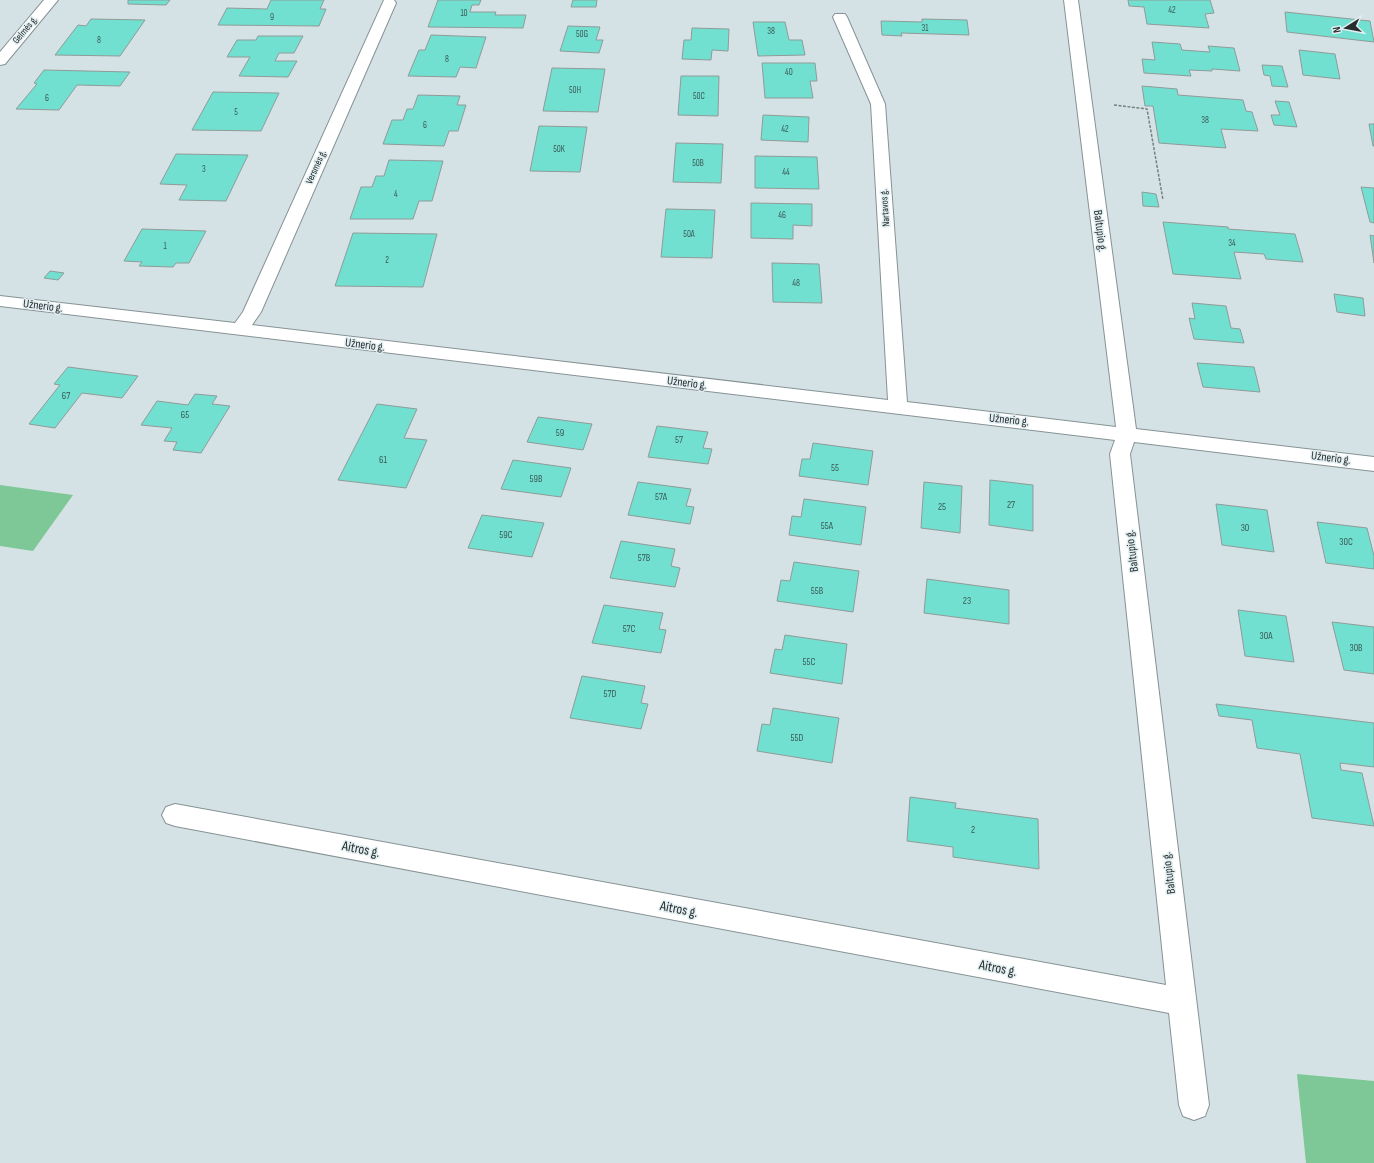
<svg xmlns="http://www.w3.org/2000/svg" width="1374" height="1163" font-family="'Sofia Sans Condensed',sans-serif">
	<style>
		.green { fill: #7ec796 }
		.building { fill: #72e0d0; stroke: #8f9b98 }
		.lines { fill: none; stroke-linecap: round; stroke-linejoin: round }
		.street-casing { stroke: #869294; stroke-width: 2 }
		.path { stroke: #767f81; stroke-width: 1.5; stroke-dasharray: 3 1.5; stroke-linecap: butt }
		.street { fill: #fff; fill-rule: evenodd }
		.labels { text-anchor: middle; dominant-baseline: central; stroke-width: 3; stroke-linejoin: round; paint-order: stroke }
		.far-number-label { font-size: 9px; fill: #3a5956 }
		.far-street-label { font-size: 10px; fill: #272c2d; stroke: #e2eff2 }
		.number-label { font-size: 10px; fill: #3a5956 }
		.street-label { font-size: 12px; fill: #272c2d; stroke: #e2eff2 }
		.near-street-label { font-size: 14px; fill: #272c2d; stroke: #e2eff2 }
	</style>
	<rect width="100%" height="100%" fill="#d5e2e5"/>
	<!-- green -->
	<path class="green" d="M0,485L73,495L33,551L0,546Z
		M1297,1074L1374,1081V1163H1306Z"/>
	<!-- building -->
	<path class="building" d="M128,0H170L166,5L128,4Z
		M271,0H324L320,9H326L319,26L218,25L227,8L267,9Z
		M438,0H481L479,5H472L470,12H496L495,15H526L523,28L428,27Z
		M573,0H597L596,7H571Z
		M1128,0H1210L1214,13L1205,14L1209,28L1147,24L1144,7L1129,6Z
		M1285,12L1370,21L1374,42L1287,32Z
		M91,19L145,20L120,56L55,55L78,25L86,26Z
		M922,19L967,20L969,35L901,33L902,36L882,35L881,21L922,22Z
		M753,22H785L789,40H802L805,55L758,56Z
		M568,26L600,27L596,40H603L599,53L560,51Z
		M692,28L729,29L728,51L712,50L711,60L682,59L684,40H691Z
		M431,35L486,37L476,68L460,67L456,77L408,76L419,50H425Z
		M258,36H303L294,53H279L275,61H297L288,77L239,76L250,57H227L237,40H256Z
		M1152,42L1180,44L1182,50L1210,52L1208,46L1234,48L1240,71L1212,69V71L1189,70L1191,76L1144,73L1142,59L1155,60Z
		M1299,50L1335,54L1340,79L1303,75Z
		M762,63H815L817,81H810L813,98H765Z
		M1262,65L1282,66L1288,87L1272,86L1270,76L1264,75Z
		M552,68L605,69L598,112L543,111Z
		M44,70L130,72L120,86L77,85L59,110L16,109L37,84L34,83Z
		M681,76H719L718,116L678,115Z
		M1142,86L1177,89L1178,95L1243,100L1246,111L1252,112L1258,131L1221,129L1226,148L1159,143L1153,106H1145Z
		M213,92L279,93L261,131L192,130Z
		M418,95L460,96L457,105H466L458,131H449L444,146L383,144L392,120H403L407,109H413Z
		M1275,101L1289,102L1297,127L1274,125L1271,115H1280Z
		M763,115L809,117L808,142L761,140Z
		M1369,124H1374V146H1373Z
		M539,126L587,127L580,172L530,171Z
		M676,143L723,144L721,183L673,182Z
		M176,154L248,155L226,201L179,200L187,185L160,184Z
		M755,156L817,157L819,189L755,188Z
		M389,160L443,161L432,201H419L413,219H350L361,187H372L376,176H384Z
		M1361,187L1374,188V223L1370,222Z
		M1142,192L1156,194L1159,207L1143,206Z
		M751,203L812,204V226L793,225V239L751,238Z
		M666,209L715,210L712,258L661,257Z
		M1163,222L1228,227V229L1295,234L1303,262L1266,259L1264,254L1234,252L1241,279L1173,274Z
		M142,229L206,231L189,263H176L173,267L139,266L142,262L124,261Z
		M353,233L437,234L423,287L335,286Z
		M1370,235L1374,236V263Z
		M772,263L819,264L822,303L773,302Z
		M50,271L64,273L58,280L44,278Z
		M1334,294L1363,298L1365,316L1337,312Z
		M1192,303L1226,306L1231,328L1240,329L1244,343L1194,339L1189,318L1195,319Z
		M1197,363L1254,367L1260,392L1203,387Z
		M68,367L138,376L122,398L82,393L55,428L29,424L60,385L54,384Z
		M195,394L217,396L212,404L230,406L201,453L173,450L177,442L164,441L172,428L141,425L157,401L188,405Z
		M377,404L417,409L404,438L427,440L406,488L338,480Z
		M538,417L592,424L583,450L527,442Z
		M657,426L708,432L703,448L712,449L708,464L648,457Z
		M813,443L873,451L868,485L799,476L802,459H810Z
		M513,460L571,468L561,497L501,489Z
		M990,480L1033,485V531L989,525Z
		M638,482L691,489L686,506L694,507L690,524L628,515Z
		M924,482L962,486L960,533L921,528Z
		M804,499L866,507L861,545L789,535L792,516L801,517Z
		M1216,504L1267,510L1274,552L1222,545Z
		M482,515L544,523L532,557L468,548Z
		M1317,522L1367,528L1374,556V569L1326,563Z
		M621,541L675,549L671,566L680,568L675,587L610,578Z
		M794,562L859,571L853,612L777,601L781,580L790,581Z
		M927,579L1009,590V624L924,613Z
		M604,605L663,613L659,629L666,630L661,653L592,643Z
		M1238,610L1286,616L1294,662L1245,656Z
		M1332,622L1374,627V674L1344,670Z
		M785,635L847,644L842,684L770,673L775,649L782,650Z
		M582,676L645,686L641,703L648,704L641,729L570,718Z
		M1216,704L1374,723V767L1340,763L1341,770L1362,773L1374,826L1312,818L1300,754L1257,748L1252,720L1219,716Z
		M773,708L839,718L832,763L757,751L762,724L770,725Z
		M910,797L956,803L955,808L1038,819L1039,869L953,857V847L907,841Z"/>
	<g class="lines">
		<!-- street casing -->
		<g class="street-casing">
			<path id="street" d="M44,0H58L5,64L0,65V52Z
				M384,0H394L396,3L261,312L252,325L888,400L871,104L833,17L835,14H845L847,17L885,104L907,402L1116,427L1064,0H1078L1136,429L1374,457V471L1134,442L1130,454L1209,1105L1205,1116L1194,1120L1183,1116L1179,1105L1169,1013L175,826L166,823L162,815L166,807L175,804L1166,985L1110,454L1115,440L0,306V296L235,323L243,312Z"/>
		</g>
		<!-- path -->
		<path class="path" d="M1114,105L1147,109L1163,200"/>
		<!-- street -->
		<use href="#street" class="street"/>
	</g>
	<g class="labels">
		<!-- far-number labels -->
		<g class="far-number-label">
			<text x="1172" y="10">42</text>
			<text x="464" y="13">10</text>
			<text x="272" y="17">9</text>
			<text x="925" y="28">31</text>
			<text x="771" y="31">38</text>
			<text x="582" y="34">50G</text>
			<text x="99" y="40">8</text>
			<text x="447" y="59">8</text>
			<text x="789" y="72">40</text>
			<text x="575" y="90">50H</text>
			<text x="699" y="96">50C</text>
			<text x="47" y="98">6</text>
			<text x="236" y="112">5</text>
			<text x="1205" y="120">38</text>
			<text x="425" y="125">6</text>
			<text x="785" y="129">42</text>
			<text x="559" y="149">50K</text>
			<text x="698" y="163">50B</text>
			<text x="204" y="169">3</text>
			<text x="786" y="172">44</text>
			<text x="396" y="194">4</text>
			<text x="782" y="215">46</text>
			<text x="689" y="234">50A</text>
			<text x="1232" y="243">34</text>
			<text x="165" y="246">1</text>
			<text x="387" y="260">2</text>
			<text x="796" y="283">48</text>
		</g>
		<!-- far-street labels -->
		<g class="far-street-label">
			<text transform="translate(25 30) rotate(-50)">Gelmės g.</text>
			<text transform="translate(316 167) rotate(-66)">Versmės g.</text>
			<text transform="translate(885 208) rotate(-94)">Nartavos g.</text>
		</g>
		<!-- number labels -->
		<g class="number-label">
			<text x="66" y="396">67</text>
			<text x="185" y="415">65</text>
			<text x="560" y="433">59</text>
			<text x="679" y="440">57</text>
			<text x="383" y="460">61</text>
			<text x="835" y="468">55</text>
			<text x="536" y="479">59B</text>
			<text x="661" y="497">57A</text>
			<text x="1011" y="505">27</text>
			<text x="942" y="507">25</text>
			<text x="827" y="526">55A</text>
			<text x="1245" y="528">30</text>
			<text x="506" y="535">59C</text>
			<text x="1346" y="542">30C</text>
			<text x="644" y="558">57B</text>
			<text x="817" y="591">55B</text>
			<text x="967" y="601">23</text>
			<text x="629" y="629">57C</text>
			<text x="1266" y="636">30A</text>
			<text x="1356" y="648">30B</text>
			<text x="809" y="662">55C</text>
			<text x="610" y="694">57D</text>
			<text x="797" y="738">55D</text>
			<text x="973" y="830">2</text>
		</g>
		<!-- street labels -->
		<g class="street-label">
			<text transform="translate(1100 231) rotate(83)">Baltupio g.</text>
			<text transform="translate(43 306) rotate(7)">Užnerio g.</text>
			<text transform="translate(365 345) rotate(7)">Užnerio g.</text>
			<text transform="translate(687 383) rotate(7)">Užnerio g.</text>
			<text transform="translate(1009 420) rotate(6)">Užnerio g.</text>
			<text transform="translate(1331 458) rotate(7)">Užnerio g.</text>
			<text transform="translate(1132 551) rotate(-97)">Baltupio g.</text>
			<text transform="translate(1169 873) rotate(-97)">Baltupio g.</text>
		</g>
		<!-- near-street labels -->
		<g class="near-street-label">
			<text transform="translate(361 849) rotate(11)">Aitros g.</text>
			<text transform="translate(679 909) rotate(11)">Aitros g.</text>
			<text transform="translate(998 968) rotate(11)">Aitros g.</text>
		</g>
	</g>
	<!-- north arrow -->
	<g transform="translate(1346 28) rotate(259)" stroke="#e2eff2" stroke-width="3" paint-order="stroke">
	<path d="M0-3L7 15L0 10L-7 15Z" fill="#272c2d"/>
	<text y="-6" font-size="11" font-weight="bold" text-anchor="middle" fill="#272c2d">N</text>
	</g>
</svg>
